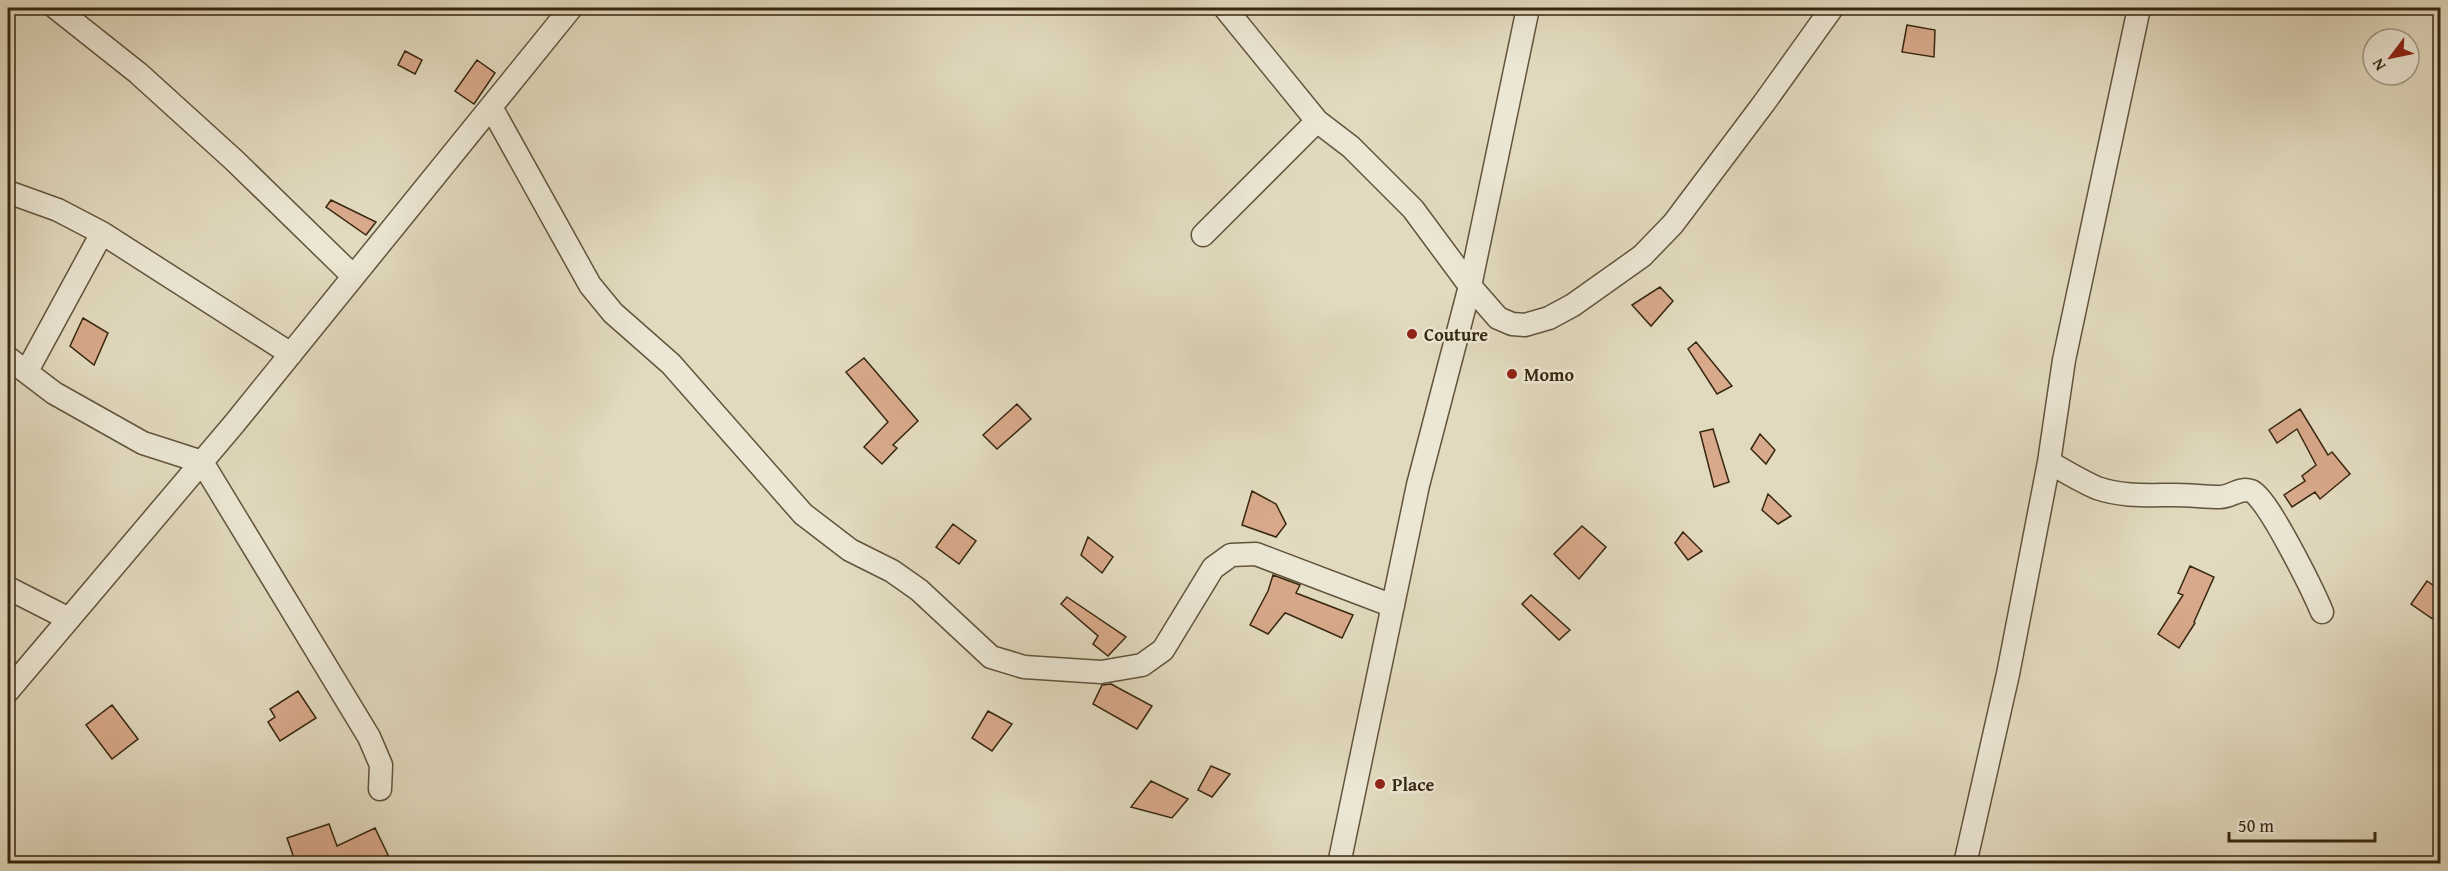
<svg xmlns="http://www.w3.org/2000/svg" width="2448" height="871" font-family="'Gentium Book Plus',serif">
	<style>
		.building { fill: #d8a98a; stroke: #372710; stroke-width: 1.5 }
		.lines { fill: none; stroke-linecap: round; stroke-linejoin: round }
		.minor-casing { stroke: #62543c; stroke-width: 25 }
		.minor { stroke: #ece7d5; stroke-width: 22 }
		.poi-dot { fill: #8f2418; stroke: #ece7d5; stroke-width: 2 }
		.labels { text-anchor: middle; dominant-baseline: central; stroke-width: 5; stroke-linejoin: round; paint-order: stroke }
		.poi-label { font-size: 18px; font-weight: bold; fill: #372710; stroke: #ece7d5; text-anchor: start }
	</style>
	<rect width="100%" height="100%" fill="#e2dabf"/>
	<filter id="stains"><feTurbulence type="fractalNoise" baseFrequency=".00333" numOctaves="4"/><feColorMatrix values="0 0 0 0 .2 0 0 0 0 .09 0 0 0 0 .02 0 0 0 .5 -.17"/></filter>
	<radialGradient id="worn" r=".72"><stop offset=".6" stop-color="#630" stop-opacity="0"/><stop offset="1" stop-color="#630" stop-opacity=".3"/></radialGradient>
	<!-- building -->
	<path class="building" d="M1907,25L1935,30L1934,57L1902,52Z
		M405,51L422,60L415,74L398,65Z
		M477,60L495,73L474,104L455,91Z
		M331,200L376,222L366,235L326,207Z
		M1660,287L1673,301L1651,326L1632,305Z
		M83,318L108,333L94,365L70,346Z
		M1696,342L1732,386L1717,394L1688,349Z
		M864,358L918,421L893,445L897,448L882,464L864,447L888,422L846,372Z
		M1017,404L1031,419L997,449L983,435Z
		M2300,409L2328,455L2332,452L2350,474L2320,499L2315,492L2292,507L2284,495L2305,481L2302,476L2316,465L2297,429L2277,443L2269,430Z
		M1713,429L1729,482L1714,487L1700,432Z
		M1760,434L1775,450L1766,464L1751,449Z
		M1252,491L1276,504L1286,524L1276,537L1242,525Z
		M1768,494L1791,516L1778,524L1762,510Z
		M953,524L976,541L959,564L936,547Z
		M1582,526L1606,547L1579,579L1554,554Z
		M1683,532L1702,551L1688,560L1675,543Z
		M1088,537L1113,557L1102,573L1081,555Z
		M2190,566L2214,577L2194,622L2195,623L2179,648L2158,634L2183,595L2178,593Z
		M1273,575L1300,585L1296,593L1353,615L1342,638L1288,614L1285,613L1268,634L1250,625L1268,591Z
		M2427,581L2440,590V624L2411,604Z
		M1531,595L1570,630L1559,640L1522,604Z
		M1067,597L1126,637L1108,656L1093,644L1098,636L1061,604Z
		M1111,684L1152,706L1137,729L1093,704L1102,685Z
		M298,691L316,718L280,741L268,722L275,717L270,709Z
		M112,705L138,739L112,759L86,725Z
		M988,711L1012,724L992,751L972,738Z
		M1211,766L1230,774L1212,797L1198,790Z
		M1151,781L1188,799L1172,818L1131,807Z
		M329,824L337,846L375,828L388,855L370,864H296L287,838Z"/>
	<g class="lines">
		<!-- minor casing -->
		<g class="minor-casing">
			<path id="minor" d="M56,8L138,73L235,161L352,275
				M1225,8L1317,121
				M491,107L590,285L613,313L671,364L803,514L850,550L892,571L919,590L991,657L1024,667L1101,672L1142,665L1163,650L1213,568L1231,555L1256,554L1393,606
				M8,192L58,210L102,233L291,354
				M1203,235L1317,121L1351,147L1413,209L1470,286L1498,318L1512,324L1525,325L1549,318L1573,305L1642,256L1673,224L1764,103L1832,8
				M8,358L54,393L143,443L202,462L369,737L381,765L380,789
				M27,371L102,233
				M2049,462C2064,471 2081,481 2097,488C2123,497 2148,495 2174,495C2190,495 2205,497 2220,497C2231,497 2240,487 2251,491C2267,496 2314,593 2322,612
				M8,588L69,619
				M8,691L234,424L571,8
				M1339,864L1418,485L1470,286L1528,8
				M1965,864L2008,674L2049,462L2064,360L2139,8"/>
		</g>
		<!-- minor -->
		<use href="#minor" class="minor"/>
	</g>
	<!-- markers -->
	<g class="poi-dot">
		<circle cx="1412" cy="334" r="6"/>
		<circle cx="1512" cy="374" r="6"/>
		<circle cx="1380" cy="784" r="6"/>
	</g>
	<g class="labels">
		<!-- poi labels -->
		<g class="poi-label">
			<text x="1424" y="334">Couture</text>
			<text x="1524" y="374">Momo</text>
			<text x="1392" y="784">Place</text>
		</g>
	</g>
	<!-- margin -->
	<rect width="2448" height="871" fill="none" stroke="#e2dabf" stroke-width="30"/>
	<rect x="9" y="9" width="2430" height="853" fill="none" stroke="#372710" stroke-width="3"/>
	<rect x="15" y="15" width="2418" height="841" fill="none" stroke="#372710" stroke-width="1.5"/>
	<!-- north arrow -->
	<g transform="translate(2391 57) rotate(238)"><circle r="28" fill="#ece7d5" stroke="#a49a86" stroke-width="1.5"/>
	<path d="M0-4.5L10 22L0 15L-10 22Z" fill="#8f2418"/>
	<text y="-9" font-size="16" font-weight="bold" text-anchor="middle" fill="#372710">N</text>
	</g>
	<!-- scale -->
	<path d="M2229 832v9h146v-9" fill="none" stroke="#372710" stroke-width="3"/>
	<text x="2238" y="832" font-size="18" fill="#372710" stroke="#ece7d5" stroke-width="4.5" paint-order="stroke">50 m</text>
	<rect width="100%" height="100%" filter="url(#stains)"/>
	<rect width="100%" height="100%" fill="url(#worn)"/>
</svg>
